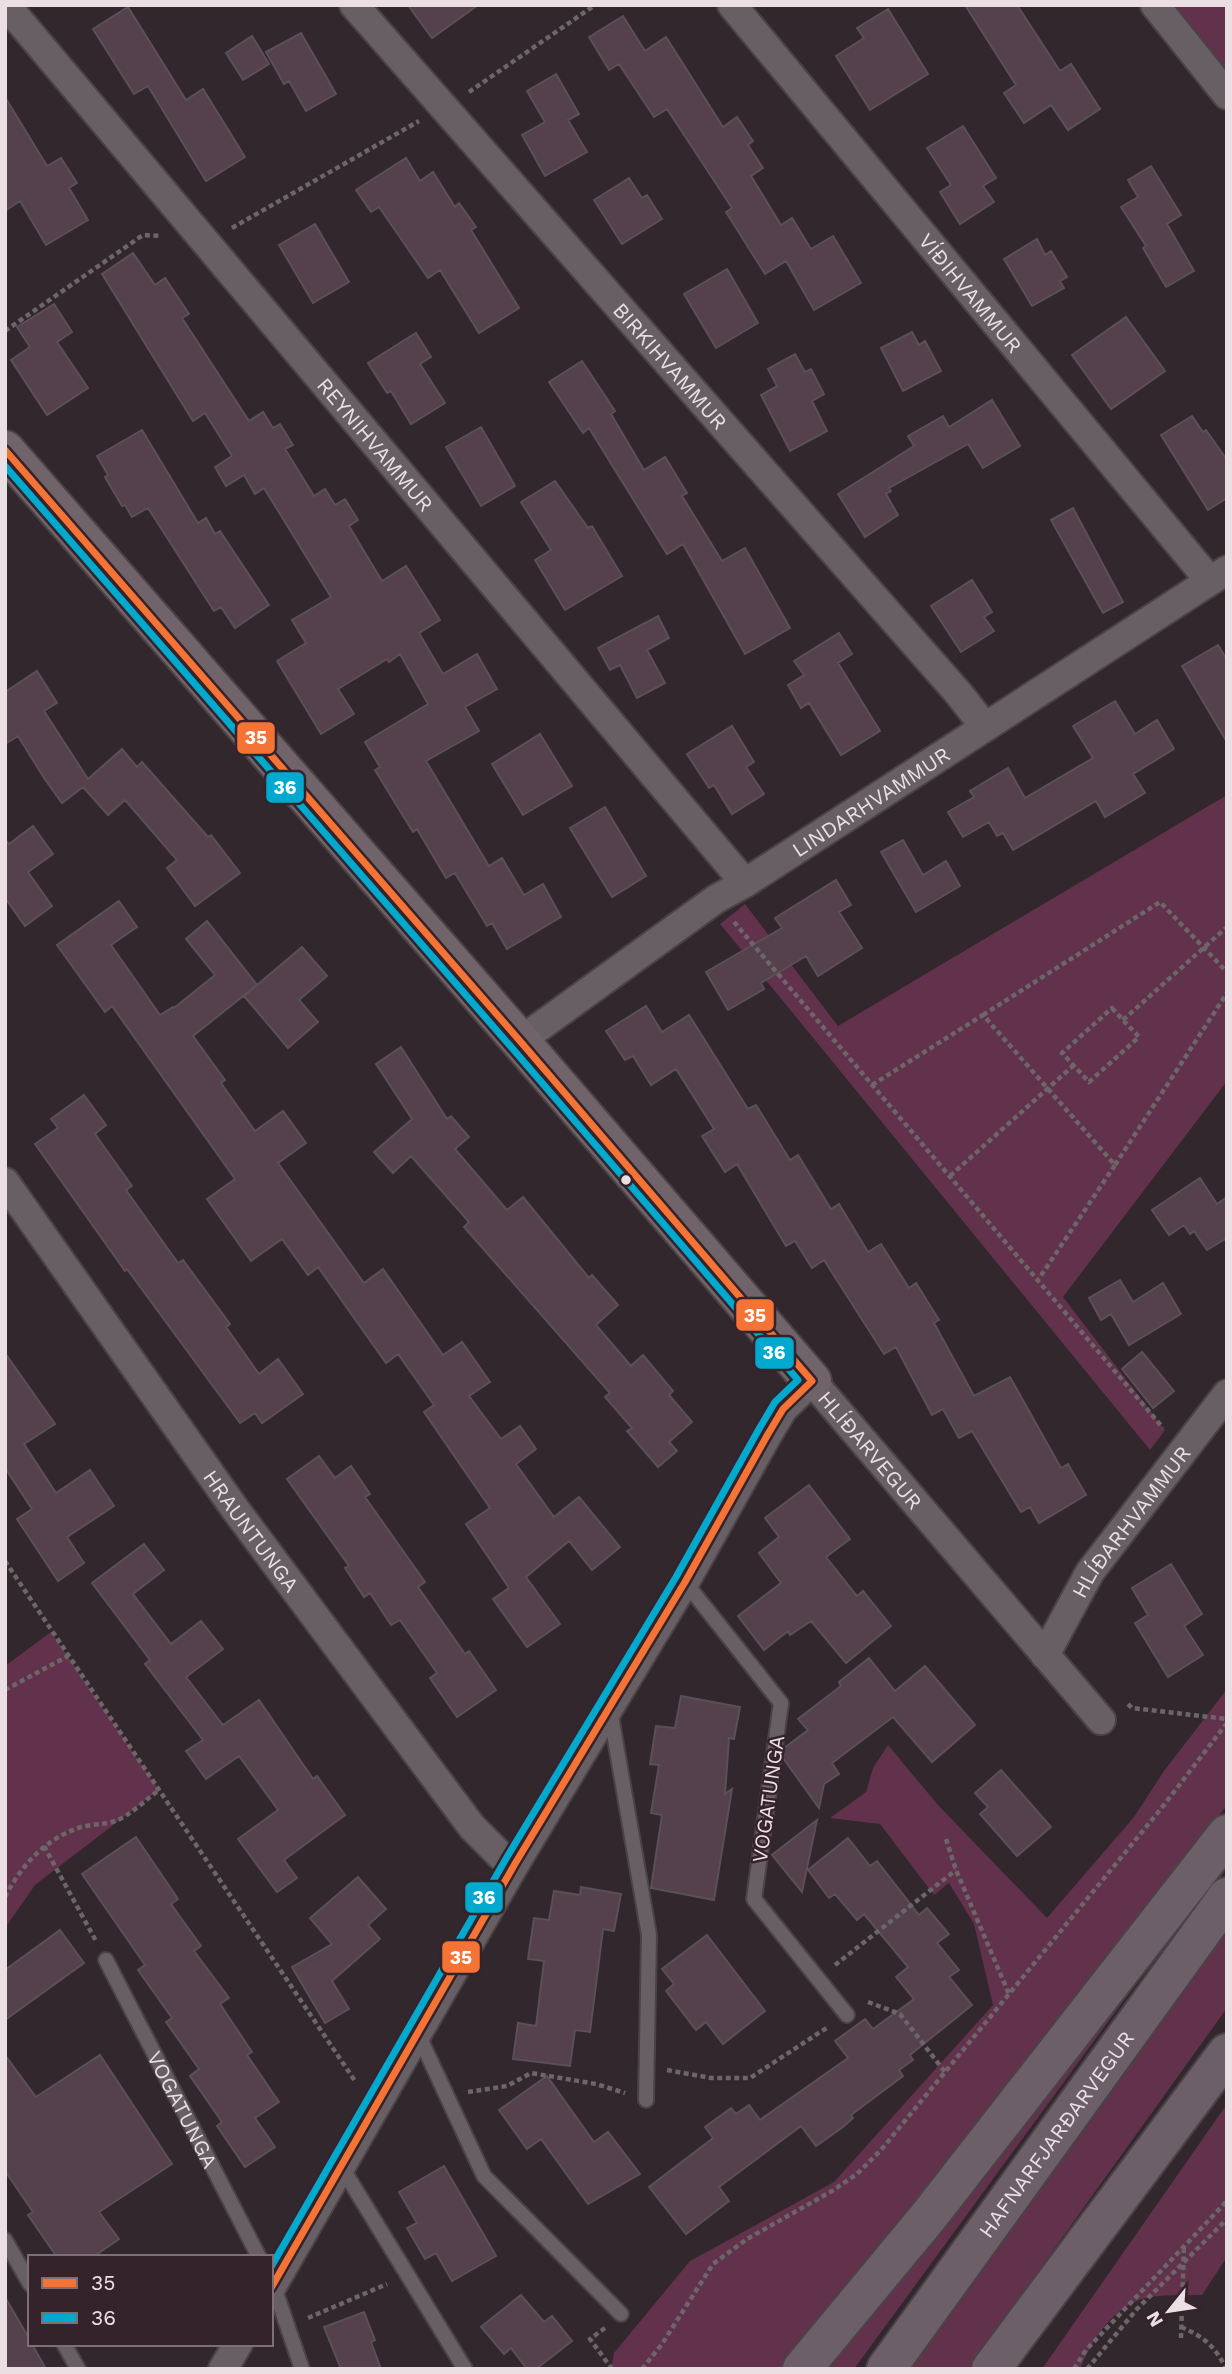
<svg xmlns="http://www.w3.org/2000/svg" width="1232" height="2374" font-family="'Work Sans',sans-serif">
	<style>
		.green { fill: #62314c }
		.building { fill: #54414b; stroke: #5a5056; stroke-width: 2 }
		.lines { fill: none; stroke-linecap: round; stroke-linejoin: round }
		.lane-casing { stroke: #4b4246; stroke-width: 18 }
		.street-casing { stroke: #4b4246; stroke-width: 32 }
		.secondary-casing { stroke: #4b4246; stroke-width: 42 }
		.primary-casing { stroke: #4b4246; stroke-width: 42 }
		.path { stroke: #6d6669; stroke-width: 4.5; stroke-dasharray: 5 3.5; stroke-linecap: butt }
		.lane { stroke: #675f63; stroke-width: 14 }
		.street { stroke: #675f63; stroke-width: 28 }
		.secondary { stroke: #70646a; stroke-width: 38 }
		.primary { stroke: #6d5f67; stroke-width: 38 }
		.bus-1-casing { stroke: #35232c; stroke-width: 12 }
		.bus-2-casing { stroke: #35232c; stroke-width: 12 }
		.bus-1 { stroke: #f57335; stroke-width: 7 }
		.bus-2 { stroke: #00a9ce; stroke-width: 7 }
		.bus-dot { fill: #ebdfe4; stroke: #35232c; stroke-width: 2.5 }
		.labels { text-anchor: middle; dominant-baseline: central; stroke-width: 5; stroke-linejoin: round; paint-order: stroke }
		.street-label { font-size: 21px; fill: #ebdfe4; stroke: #35232c }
		.line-badge { stroke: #35232c; stroke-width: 2.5 }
		.badge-label { font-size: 19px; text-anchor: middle; font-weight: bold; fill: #fff }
	</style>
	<rect width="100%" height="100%" fill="#31272c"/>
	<!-- green -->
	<path class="green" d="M1173,5H1227V73Z
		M1227,795V1081L1063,1297L1165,1430L1150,1450L720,924L745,904L838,1026Z
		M51,1632L159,1790L35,1885L5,1928V1666Z
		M1227,1689V1805L1043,2048L788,2369H611L614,2353L690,2261L834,2182L993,2005L974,1924L949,1883L934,1895L880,1824L830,1818L866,1792L873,1768L888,1745L938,1805L1047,1918L1134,1817L1164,1771Z
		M1227,1927V2008L968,2369H909Z
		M1127,1986L1132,1989L854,2369H819Z
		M1227,2104V2257L1202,2295C1184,2296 1163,2294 1146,2298C1113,2306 1092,2340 1080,2369H1042Z"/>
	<!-- building -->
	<path class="building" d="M408,5H478L432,38Z
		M965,5H1017L1060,71L1071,64L1100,109L1068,130L1051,105L1024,123L1004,93L1016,85Z
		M128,7L186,100L203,89L245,157L206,181L148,86L134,94L93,29Z
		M888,9L928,74L870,110L836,56L864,38L857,28Z
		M623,16L645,51L666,37L723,127L737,117L753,141L748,145L763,168L751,176L781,225L792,218L811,249L833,236L861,283L814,310L786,261L765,274L726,212L732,208L667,109L654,117L619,64L609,70L589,37Z
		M301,33L336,94L306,111L289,81L284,84L266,52Z
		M252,36L269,64L243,80L226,53Z
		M556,74L579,114L568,120L587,152L545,176L522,135L545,122L527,91Z
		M5,97L47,166L61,158L77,183L69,188L88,220L46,245L20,201L5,211Z
		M963,126L996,178L983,186L994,202L960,224L940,192L951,185L927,148Z
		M406,158L420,181L433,172L455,207L459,203L476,227L471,230L519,308L479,333L440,270L428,278L379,207L371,212L356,190Z
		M1151,166L1181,215L1167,224L1194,271L1166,287L1143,248L1146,246L1121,207L1138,197L1128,180Z
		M629,178L642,198L647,195L662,219L622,244L594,200Z
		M315,224L349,282L313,303L279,245Z
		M1037,239L1045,255L1051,251L1067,277L1060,281L1064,288L1032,306L1004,259Z
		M133,253L155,285L165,278L189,314L182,318L249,421L263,412L273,428L280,424L293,445L285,449L314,496L325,489L335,505L345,499L358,520L349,526L382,581L406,566L440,620L419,633L443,674L477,654L497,689L465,707L479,731L426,761L489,866L502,858L524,895L543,884L561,917L507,949L492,923L487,926L455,873L446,878L417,829L413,832L375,770L380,767L365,742L428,704L400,654L389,662L387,659L338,689L354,714L321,734L277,661L306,643L292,620L331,597L264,488L255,494L244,475L226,486L215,467L232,456L205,413L193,421L102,274Z
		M727,269L758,323L716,348L684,294Z
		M54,304L72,332L57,342L88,388L47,415L11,360L30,347L17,327Z
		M1126,317L1165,371L1111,409L1072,355Z
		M912,332L919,345L925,341L941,371L903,391L881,348Z
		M416,333L431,357L420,364L445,403L411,424L391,391L387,393L368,363Z
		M795,354L805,372L811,369L824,394L812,401L827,431L790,451L761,395L777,386L768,369Z
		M582,361L615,411L611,414L644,470L665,457L687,493L682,496L722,561L745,548L790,628L745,654L683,544L667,554L589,428L583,433L549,382Z
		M992,400L1020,446L983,468L968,444L889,488L891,491L886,494L898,515L865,537L838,494L914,446L908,436L943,416L949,427Z
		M1192,416L1203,432L1206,430L1227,460V498L1208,510L1161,435Z
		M481,427L515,486L481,506L446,447Z
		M142,430L198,523L206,518L215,534L220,531L269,605L235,628L221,607L214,611L148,508L132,517L125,505L122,506L105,477L108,475L97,456Z
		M555,481L588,528L592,526L622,576L565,610L535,560L551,550L521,502Z
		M1073,508L1123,602L1103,613L1051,520Z
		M972,580L992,612L984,617L994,631L961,652L931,606Z
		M658,616L669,638L647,650L665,683L637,698L620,665L610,670L598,648Z
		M839,633L852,654L838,663L880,731L841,755L809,703L801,708L788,685L804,675L794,661Z
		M1218,645L1227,660V742L1182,666Z
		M37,671L57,703L44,711L88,779L122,749L137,767L142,762L208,837L211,835L240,873L195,906L167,868L177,860L125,800L108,815L83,787L62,803L44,778L18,736L5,744V692Z
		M1115,701L1135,734L1157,720L1174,749L1133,774L1145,793L1105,817L1096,801L1013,850L1003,833L997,836L989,822L963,837L948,812L974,797L970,791L1008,768L1025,798L1093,758L1073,726Z
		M732,726L754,762L746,767L764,794L732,814L714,785L709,788L687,754Z
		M540,734L572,786L523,815L492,764Z
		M605,807L646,876L612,897L570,828Z
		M33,826L53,854L28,872L52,906L25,926L5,898V839L9,844Z
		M903,840L923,875L946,861L960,886L916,912L881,852Z
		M836,880L851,905L839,912L862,948L818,976L806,956L761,983L764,989L728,1010L706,972L782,928L775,918Z
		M119,901L137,927L111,945L160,1015L173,1007L174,1008L215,975L186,939L207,921L257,985L193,1036L225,1080L221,1083L255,1131L283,1111L306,1143L278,1163L364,1283L383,1269L443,1355L462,1342L490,1382L469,1396L501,1439L520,1426L536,1449L516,1464L554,1517L579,1497L620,1547L592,1570L569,1541L526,1577L560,1624L527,1647L493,1599L509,1588L466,1524L490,1508L424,1412L434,1405L398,1354L386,1363L318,1267L308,1275L282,1239L251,1261L207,1199L235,1179L112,1006L105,1012L57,945Z
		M302,947L327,976L299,1000L318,1022L288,1048L244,996Z
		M646,1006L662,1032L689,1015L748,1109L756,1105L790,1160L798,1155L831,1209L839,1204L868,1252L881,1244L909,1288L916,1283L939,1320L934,1323L974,1396L1010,1377L1061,1468L1068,1464L1086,1495L1039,1523L1030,1507L1021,1512L972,1431L959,1438L943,1409L932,1415L896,1347L884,1354L824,1260L812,1268L795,1241L786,1246L737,1164L725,1172L702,1136L714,1129L676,1069L651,1085L633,1056L625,1060L606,1031Z
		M401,1047L447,1119L451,1116L469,1137L455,1149L507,1210L523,1197L589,1278L592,1275L618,1305L596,1325L631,1366L643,1355L673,1391L669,1395L692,1422L669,1442L677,1451L658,1467L627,1431L632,1428L605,1397L610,1393L464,1227L469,1222L411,1156L393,1173L374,1152L412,1119L376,1064Z
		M84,1095L106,1125L95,1134L132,1186L126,1190L178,1263L183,1260L230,1324L226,1327L259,1374L278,1359L303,1394L262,1423L255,1413L240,1423L127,1269L125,1271L35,1144L58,1128L51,1119Z
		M1200,1178L1217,1204L1227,1197V1238L1207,1250L1194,1231L1190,1234L1184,1225L1169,1235L1152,1210Z
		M1120,1280L1133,1302L1163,1283L1181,1314L1129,1345L1111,1314L1101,1320L1089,1298Z
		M1142,1352L1174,1391L1153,1408L1122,1369Z
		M5,1353L55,1424L24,1444L56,1493L90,1470L114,1506L67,1537L84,1563L58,1581L17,1519L32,1509L5,1468Z
		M319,1456L335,1478L351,1466L370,1494L365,1497L425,1582L418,1587L465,1654L469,1651L496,1690L457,1717L430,1678L437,1673L400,1620L391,1625L370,1593L364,1597L345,1568L349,1566L287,1479Z
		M809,1485L850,1539L826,1557L857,1596L863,1591L891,1626L846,1663L811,1621L790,1635L788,1631L764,1650L738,1616L781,1583L759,1553L779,1537L765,1518Z
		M144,1544L164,1570L133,1594L171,1644L201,1621L223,1649L186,1677L223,1725L259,1700L313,1779L317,1776L345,1815L284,1860L297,1878L277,1892L238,1839L278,1810L239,1756L206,1779L186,1751L203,1740L145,1664L150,1660L92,1583Z
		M1171,1564L1202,1614L1184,1626L1203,1655L1168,1677L1135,1623L1148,1615L1132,1588Z
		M869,1658L895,1691L925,1666L975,1725L932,1762L893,1717L832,1763L839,1774L824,1784L819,1808L783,1758L784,1748L808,1730L798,1719L841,1686L839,1682Z
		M681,1696L740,1707L734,1739L729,1738L725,1794L732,1789L714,1900L651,1888L662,1815L651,1813L659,1765L650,1764L656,1726L675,1728Z
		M1001,1770L1051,1827L1017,1856L980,1814L988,1807L975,1793Z
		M817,1820L802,1892L772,1855Z
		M136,1837L178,1899L171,1904L201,1946L194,1951L229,1998L220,2004L252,2052L247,2055L279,2102L255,2118L275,2147L245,2167L217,2126L222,2122L190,2076L199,2069L166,2022L172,2018L138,1970L145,1965L82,1874Z
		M848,1838L870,1866L877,1861L919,1915L927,1908L949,1934L937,1943L959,1970L949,1977L972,2005L910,2055L913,2060L899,2070L903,2076L851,2115L853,2118L843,2127L816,2146L801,2126L719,2187L729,2201L686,2234L649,2187L713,2138L705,2127L731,2108L736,2114L749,2105L760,2120L848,2058L835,2041L865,2019L873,2029L914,1999L896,1977L908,1967L864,1914L857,1920L835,1894L829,1898L808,1870Z
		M358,1877L386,1909L368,1925L380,1939L332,1981L349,2009L325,2023L292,1967L332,1944L310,1918Z
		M581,1887L621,1894L614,1931L603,1929L590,2032L575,2030L570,2066L513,2059L518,2023L536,2026L544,1961L528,1959L534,1918L549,1920L554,1891L580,1895Z
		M60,1930L84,1963L5,2020V1970Z
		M707,1935L765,2011L723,2044L706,2022L696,2030L666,1991L674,1984L662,1969Z
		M5,2055L36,2097L100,2055L172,2164L99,2212L119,2239L93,2257H57L28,2215L33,2212L5,2171Z
		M547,2076L594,2142L608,2132L640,2174L588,2204L541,2139L527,2149L499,2110Z
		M444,2166L496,2256L452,2281L436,2253L425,2259L407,2228L417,2223L399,2192Z
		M521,2295L544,2322L552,2316L572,2341L536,2369H527L511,2348L504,2354L481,2327Z
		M5,2297L30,2340V2344H32L46,2369H5Z
		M364,2312L375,2340L371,2342L381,2369H341L324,2327Z"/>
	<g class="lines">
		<!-- lane casing -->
		<g class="lane-casing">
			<g id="lane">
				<path d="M685,1582L781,1703L754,1899L847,2015"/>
				<path d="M610,1710L649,1935L646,2100"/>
				<path id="s1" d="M106,1960L259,2257"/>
				<path d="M418,2034L484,2176L621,2314"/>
				<path d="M341,2166L465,2369"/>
				<path d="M5,2240L30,2284"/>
				<path d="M272,2281L302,2369"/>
				<path d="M64,2344L78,2369"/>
			</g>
		</g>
		<!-- street casing -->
		<g class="street-casing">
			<g id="street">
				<path id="s2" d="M6,5L745,883"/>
				<path id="s3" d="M354,5L959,694L985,727"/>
				<path id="s4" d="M732,5L1210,581"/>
				<path d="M1155,5L1227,95"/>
				<path id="s5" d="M520,1041L716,899L745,883L1227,570"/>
				<path id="s6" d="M5,1182L235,1509L472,1827L501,1856L516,1862"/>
				<path id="s7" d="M1045,1655L1090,1572L1227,1394"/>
				<path id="s8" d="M271,2288L516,1862L685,1582L768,1434L783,1409L812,1381L1101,1720"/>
				<path d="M223,2369L238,2344"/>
			</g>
		</g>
		<!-- secondary casing -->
		<g class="secondary-casing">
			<path id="secondary" d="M5,450L520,1041L812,1381"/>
		</g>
		<!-- primary casing -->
		<g class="primary-casing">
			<g id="primary">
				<path d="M802,2369L928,2217L1227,1834"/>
				<path id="s9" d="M886,2369L1227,1897"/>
				<path d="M991,2369L1227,2053"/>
			</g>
		</g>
		<!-- path -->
		<path class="path" d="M469,92L595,5
			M232,228L419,121
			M5,331L143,235L161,236
			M734,922L1163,1428
			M1112,1008L1139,1037L1089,1082L1062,1053Z
			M983,1015L1160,902L1227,972
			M1123,1020L1227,927
			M872,1085L983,1015L1115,1165L1038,1280
			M1115,1165L1227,993
			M950,1176L1074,1065
			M5,1561L355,2081
			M5,1690L68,1656
			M1128,1704L1132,1708L1227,1719
			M946,1839L956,1870L1009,1994
			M44,1846L96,1941
			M5,1897C21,1866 44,1840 78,1828C90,1824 103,1825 115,1821C128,1817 148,1798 159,1790
			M835,1965L956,1870
			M868,2002L900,2014L945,2072
			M667,2070L711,2078H750L828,2027
			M468,2092L507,2086L531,2073L596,2084L625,2093
			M308,2318L387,2284
			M1181,2327C1203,2336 1216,2347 1226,2369
			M605,2328L590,2339L612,2369
			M1181,2338L1184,2245
			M642,2369L662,2344L713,2264L747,2239L832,2191L857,2174L881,2150L1160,1810L1227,1723
			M1074,2369L1086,2350L1227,2201
			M1087,2369L1137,2309L1227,2219"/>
		<!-- lane -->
		<use href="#lane" class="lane"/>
		<!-- street -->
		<use href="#street" class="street"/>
		<!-- secondary -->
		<use href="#secondary" class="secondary"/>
		<!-- primary -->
		<use href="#primary" class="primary"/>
		<!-- bus-1 casing -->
		<g class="bus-1-casing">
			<path id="bus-1" d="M5,450L520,1041L812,1381L783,1409L768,1434L685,1582L516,1862L271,2288"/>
		</g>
		<!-- bus-2 casing -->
		<g class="bus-2-casing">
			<path id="bus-2" d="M5,466L512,1048L798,1380L775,1402L759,1429L676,1577L507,1857L271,2267"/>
		</g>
		<!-- bus-1 -->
		<use href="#bus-1" class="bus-1"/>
		<!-- bus-2 -->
		<use href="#bus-2" class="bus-2"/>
	</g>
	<!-- markers -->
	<circle class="bus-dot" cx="626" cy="1180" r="6"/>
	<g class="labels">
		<!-- street labels -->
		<g class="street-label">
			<text stroke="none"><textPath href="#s4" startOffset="374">VÍÐIHVAMMUR</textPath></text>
			<text stroke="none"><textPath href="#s3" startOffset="480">BIRKIHVAMMUR</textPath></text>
			<text stroke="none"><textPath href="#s2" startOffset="574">REYNIHVAMMUR</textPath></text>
			<text stroke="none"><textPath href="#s5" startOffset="425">LINDARHVAMMUR</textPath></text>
			<text stroke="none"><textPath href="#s8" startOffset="1148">HLÍÐARVEGUR</textPath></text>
			<text stroke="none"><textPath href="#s7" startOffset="159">HLÍÐARHVAMMUR</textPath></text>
			<text stroke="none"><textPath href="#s6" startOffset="427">HRAUNTUNGA</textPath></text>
			<text transform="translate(768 1799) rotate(-82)">VOGATUNGA</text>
			<text stroke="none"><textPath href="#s1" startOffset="168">VOGATUNGA</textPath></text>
			<text stroke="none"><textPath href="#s9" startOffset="290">HAFNARFJARÐARVEGUR</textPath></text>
		</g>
	</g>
	<g class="line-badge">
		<rect x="236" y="721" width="40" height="34" rx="7" fill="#f57335"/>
		<rect x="265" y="771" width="40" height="33" rx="7" fill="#00a9ce"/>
		<rect x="735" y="1298" width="40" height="34" rx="7" fill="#f57335"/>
		<rect x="754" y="1336" width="41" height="34" rx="7" fill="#00a9ce"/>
		<rect x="464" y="1881" width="40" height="33" rx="7" fill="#00a9ce"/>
		<rect x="441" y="1940" width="40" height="34" rx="7" fill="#f57335"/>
	</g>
	<g class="badge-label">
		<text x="256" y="744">35</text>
		<text x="285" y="794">36</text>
		<text x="755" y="1322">35</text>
		<text x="774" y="1359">36</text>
		<text x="484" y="1904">36</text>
		<text x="461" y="1964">35</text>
	</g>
	<!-- border -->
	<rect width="1232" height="2374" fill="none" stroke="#ebdfe4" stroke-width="14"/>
	<!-- legend -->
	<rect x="28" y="2255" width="245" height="91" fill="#35232c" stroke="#7e6e76" stroke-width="2"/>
	<rect x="42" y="2278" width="35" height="10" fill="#f57335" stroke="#7e6e76" stroke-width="2"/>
	<text x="91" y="2290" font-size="21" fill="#ebdfe4">35</text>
	<rect x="42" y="2313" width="35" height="10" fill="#00a9ce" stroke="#7e6e76" stroke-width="2"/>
	<text x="91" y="2325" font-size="21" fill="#ebdfe4">36</text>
	<!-- north arrow -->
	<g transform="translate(1169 2311) rotate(240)" stroke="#35232c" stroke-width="5" paint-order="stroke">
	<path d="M0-5L12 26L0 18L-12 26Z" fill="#ebdfe4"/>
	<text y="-10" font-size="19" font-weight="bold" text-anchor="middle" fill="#ebdfe4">N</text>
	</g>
</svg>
